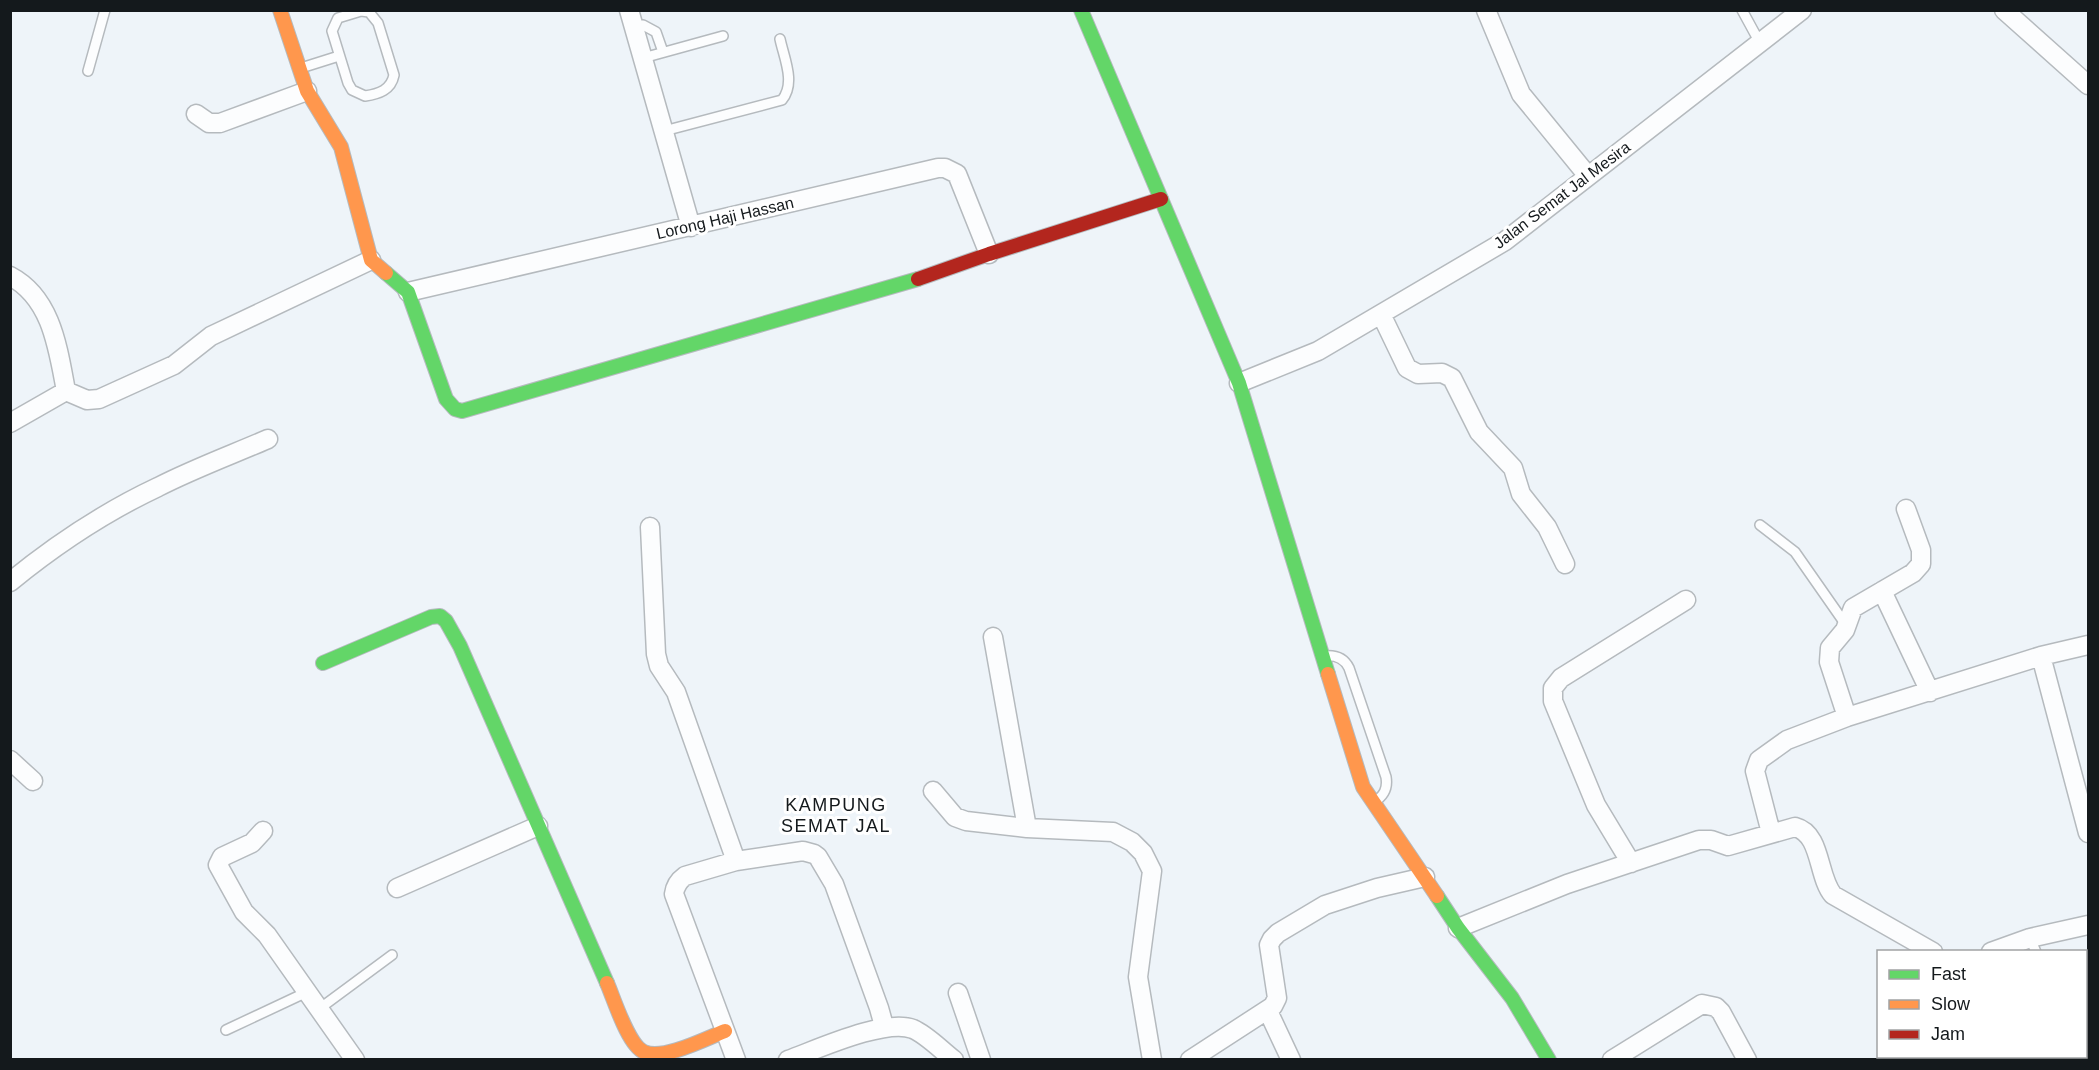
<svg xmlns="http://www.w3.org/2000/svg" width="2099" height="1070" font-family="Arial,sans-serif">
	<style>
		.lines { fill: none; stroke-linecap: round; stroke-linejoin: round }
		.lane-casing { stroke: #b5babe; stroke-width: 12 }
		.street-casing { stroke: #b5babe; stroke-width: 21 }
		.fast-casing { stroke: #b5babe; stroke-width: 16 }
		.slow-casing { stroke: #b5babe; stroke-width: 16 }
		.jam-casing { stroke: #b5babe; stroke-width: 16 }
		.lane { stroke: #fcfdfe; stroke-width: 9 }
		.street { stroke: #fcfdfe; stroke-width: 18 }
		.fast { stroke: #63d668; stroke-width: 14 }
		.slow { stroke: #ff974d; stroke-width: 14 }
		.jam { stroke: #b3261e; stroke-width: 14 }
		.labels { text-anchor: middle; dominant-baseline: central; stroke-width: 6; stroke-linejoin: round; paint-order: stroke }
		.street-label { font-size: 16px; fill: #14191c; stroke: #fff }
		.neighbourhood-label { font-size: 18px; letter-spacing: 1.5px; fill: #14191c; stroke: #fff }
	</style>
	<rect width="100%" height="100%" fill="#eef4f9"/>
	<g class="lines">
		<!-- lane casing -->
		<g class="lane-casing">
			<path id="lane" d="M1742,10L1760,43
				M361,11L369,12L378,23L394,75C391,90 379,94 365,96L352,90L348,83L332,31L338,18Z
				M633,26L643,25L656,32L663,52
				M643,58L723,36
				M301,68L339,56
				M88,71L105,10
				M664,131L782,100C796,83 784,58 780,39
				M1760,525L1795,552L1846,625
				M1325,656C1336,655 1344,658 1349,668L1386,777C1388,789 1384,796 1374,802
				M2030,938L2036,952
				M319,1009L392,955
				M226,1030L307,992
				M2080,1056L2082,1060"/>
		</g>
		<!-- street casing -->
		<g class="street-casing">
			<path id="street" d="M629,10L691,227
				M1486,10L1521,94L1588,176
				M2004,10L2088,85
				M196,114L209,123H220L307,91
				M10,276C52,298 58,349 66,391L10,423
				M408,292L938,168H945L957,174L989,254
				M1381,314L1407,368L1418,374L1442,373L1452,378L1479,432L1513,468L1521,494L1547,527L1565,564
				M1239,383L1318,351L1505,241L1802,10
				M66,391L87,400L99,399L174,365L211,336L371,260
				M650,527L656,654L659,666L676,692L736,861
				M10,582C54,546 107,511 158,487C193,469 231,455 268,439
				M1882,591L1930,692
				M993,637L1027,828
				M2041,656L2088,833
				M1847,717L1829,662L1830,648L1845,630L1853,608L1913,573L1921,564V550L1906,509
				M10,760L33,781
				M933,791L955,817L966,821L1027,828L1113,832L1132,842L1143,853L1152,871L1138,977L1152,1060
				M263,831L252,843L222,857L218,865L244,912L267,935L355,1060
				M1771,833L1755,771L1759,760L1787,740L1847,717L2041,656L2088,645
				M1631,863L1596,805L1553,701V688L1561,678L1686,600
				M397,888L538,826
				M1458,928L1567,884L1699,840H1711L1728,846L1795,827C1822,834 1817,876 1833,895L1933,952
				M1991,952L2030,938L2088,925
				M958,993L981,1060
				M1268,1011L1291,1060
				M1994,1056L1996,1060
				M736,1060L674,894C675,886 678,881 685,876L736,861L803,851L814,854L818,857L834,884L879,1008L884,1026
				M788,1060C816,1050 885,1018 913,1029C927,1035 941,1050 954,1060
				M1190,1060L1273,1006L1277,998L1269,945L1272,939L1278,933L1325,905L1377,888L1425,877
				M1612,1060L1702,1004L1716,1007L1721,1012L1747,1060"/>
		</g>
		<!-- fast casing -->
		<g class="fast-casing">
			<path id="fast" d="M1081,10L1239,383L1328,674
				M386,273L408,292L446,399L455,409L462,411L918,279
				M323,663L431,617L440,616L446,621L460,646L607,983
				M1437,896L1458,928L1512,998L1549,1060"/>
		</g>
		<!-- slow casing -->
		<g class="slow-casing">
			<path id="slow" d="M280,10L307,91L341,147L371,260L386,273
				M1328,674L1363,787L1437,896
				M607,983C614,999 628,1045 644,1052C663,1061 707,1038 725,1031"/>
		</g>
		<!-- jam casing -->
		<g class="jam-casing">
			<path id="jam" d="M918,279L989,254L1161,199"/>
		</g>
		<!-- lane -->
		<use href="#lane" class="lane"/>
		<!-- street -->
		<use href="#street" class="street"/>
		<!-- fast -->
		<use href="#fast" class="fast"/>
		<!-- slow -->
		<use href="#slow" class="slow"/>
		<!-- jam -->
		<use href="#jam" class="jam"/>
	</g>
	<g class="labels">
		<!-- street labels -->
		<g class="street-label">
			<text transform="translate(1562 195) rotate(-37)">Jalan Semat Jal Mesira</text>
			<text transform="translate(725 218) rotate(-13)">Lorong Haji Hassan</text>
		</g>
		<!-- neighbourhood labels -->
		<g class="neighbourhood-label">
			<text x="836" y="805">KAMPUNG<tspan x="836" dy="21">SEMAT JAL</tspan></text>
		</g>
	</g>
	<!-- border -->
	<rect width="2099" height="1070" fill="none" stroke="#14191c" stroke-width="24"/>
	<!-- legend -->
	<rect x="1877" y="950" width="210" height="108" fill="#ffffff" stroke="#a1a3a4" stroke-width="1.5"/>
	<rect x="1889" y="970" width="30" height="9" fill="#63d668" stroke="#a1a3a4" stroke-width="1.5"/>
	<text x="1931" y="980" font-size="18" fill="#14191c">Fast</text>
	<rect x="1889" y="1000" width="30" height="9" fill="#ff974d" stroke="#a1a3a4" stroke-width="1.5"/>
	<text x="1931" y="1010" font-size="18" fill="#14191c">Slow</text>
	<rect x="1889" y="1030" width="30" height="9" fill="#b3261e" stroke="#a1a3a4" stroke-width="1.5"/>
	<text x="1931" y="1040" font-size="18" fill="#14191c">Jam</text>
</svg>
